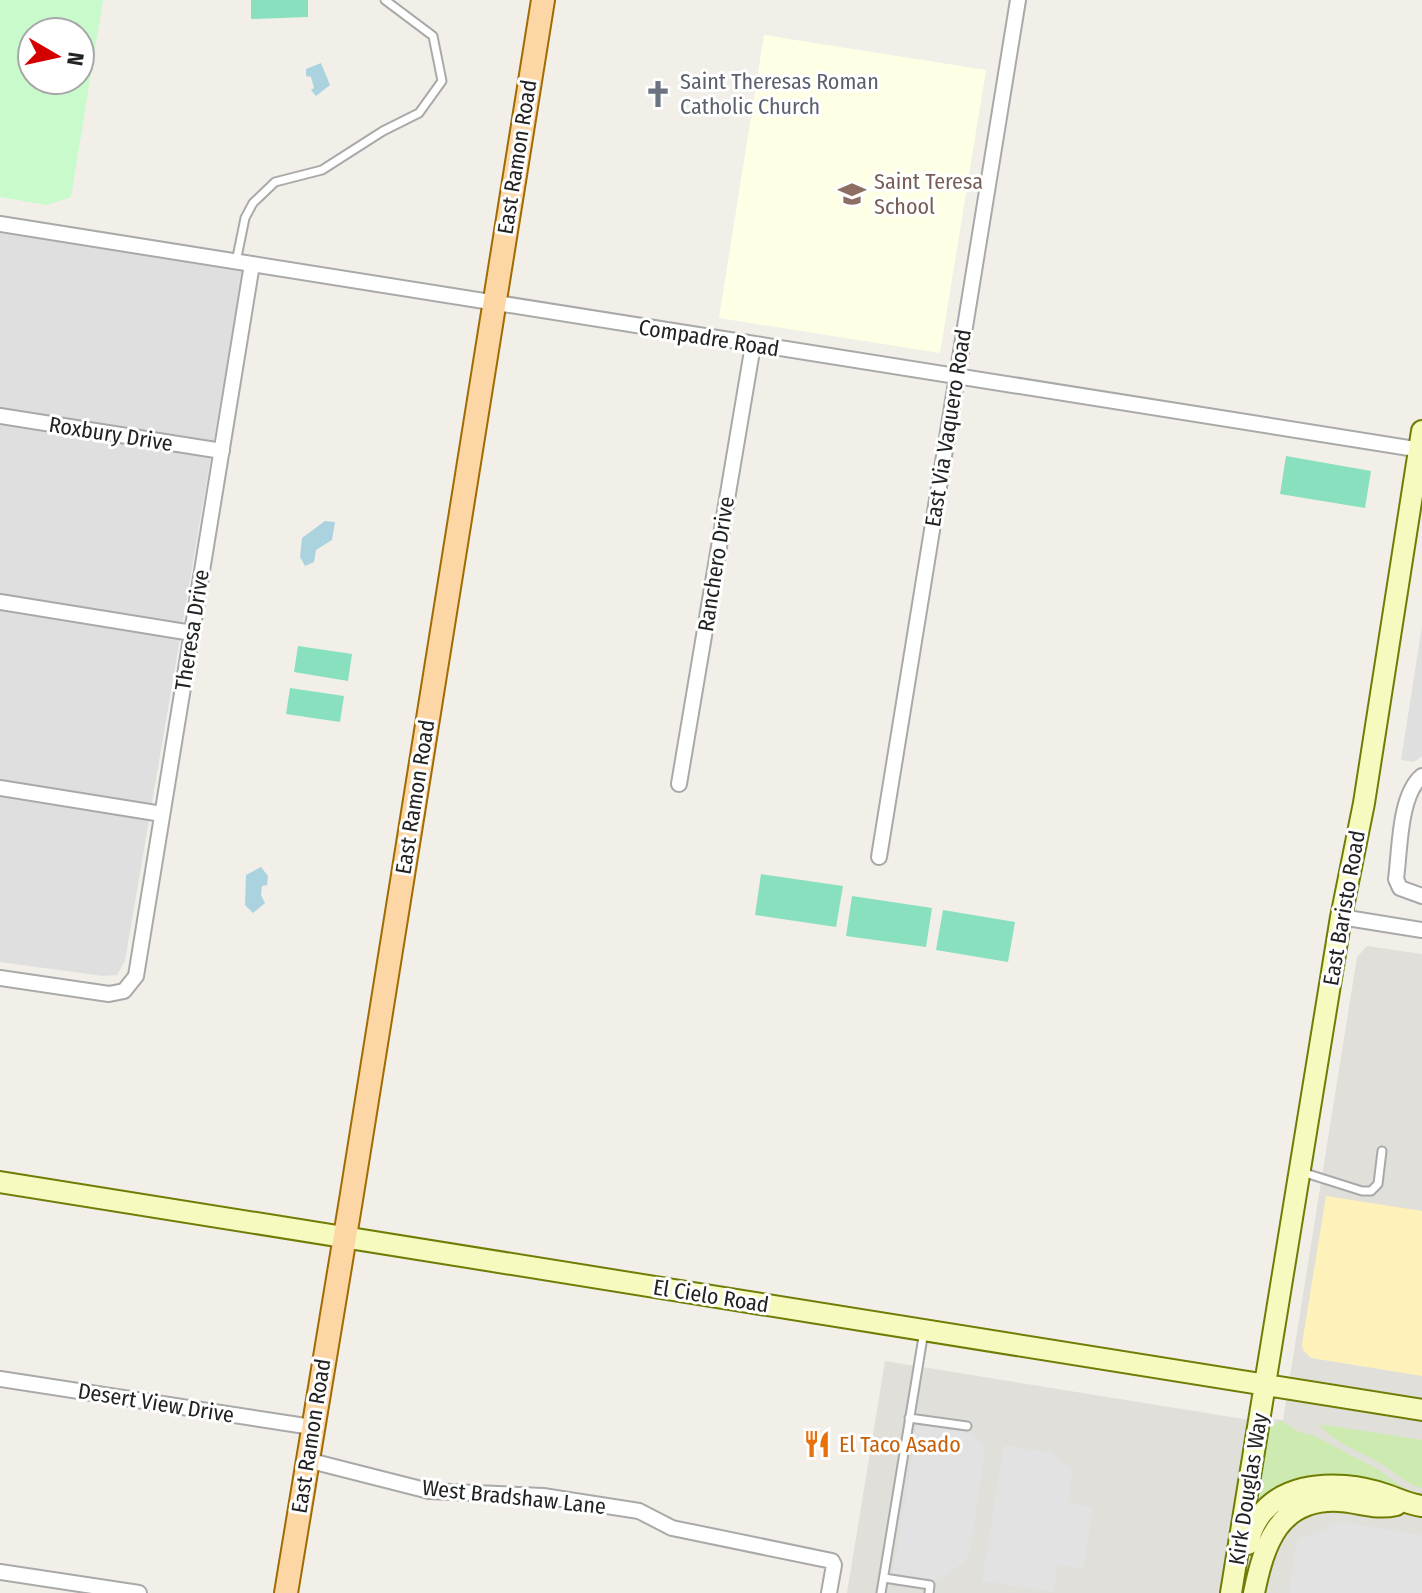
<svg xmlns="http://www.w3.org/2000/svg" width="1422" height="1593" font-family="'Fira Sans Condensed',sans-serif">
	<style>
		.residential { fill: #e0dfdf }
		.education { fill: #ffffe5 }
		.airport { fill: #e1dfda }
		.grass { fill: #cdebb0 }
		.sand { fill: #fff1ba }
		.park { fill: #c8facc; fill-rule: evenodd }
		.pitch { fill: #88e0be }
		.parking { fill: #e2e2e2 }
		.water { fill: #aad3df }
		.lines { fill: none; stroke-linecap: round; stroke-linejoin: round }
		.lane-casing { stroke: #a9a9a9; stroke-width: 11 }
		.street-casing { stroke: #a9a9a9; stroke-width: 18 }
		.secondary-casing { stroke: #707d05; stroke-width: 24 }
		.primary-casing { stroke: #a06b00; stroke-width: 26 }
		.lane { stroke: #fff; stroke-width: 7 }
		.street { stroke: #fff; stroke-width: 14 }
		.secondary { stroke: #f7fabf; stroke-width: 20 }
		.primary { stroke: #fcd6a4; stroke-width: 22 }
		.labels { text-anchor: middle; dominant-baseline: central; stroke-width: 6; stroke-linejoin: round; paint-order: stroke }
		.worship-label { font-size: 22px; fill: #5b616d; stroke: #fff; text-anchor: start }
		.street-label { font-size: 22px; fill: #222; stroke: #fff }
		.education-label { font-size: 22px; fill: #785e54; stroke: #fff; text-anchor: start }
		.food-label { font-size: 22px; fill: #c56008; stroke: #fff; text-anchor: start }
	</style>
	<rect width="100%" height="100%" fill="#f2efe9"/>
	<!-- residential -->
	<path class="residential" d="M0,233L243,269L125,961L117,975L103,976L0,962Z
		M1422,626V756L1414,762L1401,760Z"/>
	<!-- education -->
	<path class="education" d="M764,35L986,70L940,353L719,318Z"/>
	<!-- airport -->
	<path class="airport" d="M1367,946L1422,954V1593H847L885,1361L1262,1422L1264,1418L1283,1420L1357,957Z"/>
	<!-- grass -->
	<path class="grass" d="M1280,1420L1299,1432L1313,1435L1379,1470L1403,1488L1422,1494L1329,1479L1249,1523L1263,1429L1268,1430Z
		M1319,1424L1422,1440V1488C1406,1484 1397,1474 1383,1465C1360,1451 1336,1445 1319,1424Z"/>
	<!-- sand -->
	<path class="sand" d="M1326,1196L1422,1211V1376L1311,1358L1303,1350L1302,1344Z"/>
	<!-- park -->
	<path class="park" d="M0,0H103L71,197L47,205L0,197ZM32,32H80V80H32Z"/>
	<!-- pitch -->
	<path class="pitch" d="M251,0H308V17L251,19Z
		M1286,456L1371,471L1365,508L1280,494Z
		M298,646L352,654L348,681L294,672Z
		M290,688L344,696L340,722L286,714Z
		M761,874L843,886L836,927L755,915Z
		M852,896L932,908L926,947L846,936Z
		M943,910L1015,922L1008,962L936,950Z"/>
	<!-- parking -->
	<path class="parking" d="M917,1425L971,1433L983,1445L985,1455L969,1556L964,1562L939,1580L893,1573Z
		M1004,1445L1052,1453L1073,1471L1068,1503L1093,1507L1083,1569L1058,1565L1053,1592L982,1581Z
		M1342,1522L1422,1535V1593H1289L1297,1540Z"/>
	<!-- water -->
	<path class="water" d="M321,63L330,85L316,96L311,90L314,88L311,77L306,76V69Z
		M325,521L335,522L332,540L316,550L314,562L305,566L300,557L302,538Z
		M261,867L268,876L267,885L262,886L261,895L265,903L253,913L245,905L246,875Z"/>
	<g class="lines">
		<!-- lane casing -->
		<g class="lane-casing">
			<path id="lane" d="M236,262L245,218L253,203L275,182L322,170L383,131L419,113L442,81L433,36L385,0
				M1302,1172L1362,1191H1371L1378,1184L1382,1151
				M909,1418L967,1426
				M884,1578L930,1585L929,1593
				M881,1593L924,1331"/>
		</g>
		<!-- street casing -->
		<g class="street-casing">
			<path id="street" d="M0,224L1422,450
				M0,416L222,451
				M0,602L192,633
				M1422,776C1399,795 1400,850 1396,879L1400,888L1422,896
				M679,784L753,345
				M0,788L162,814
				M879,857L1018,0
				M1341,917L1422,930
				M0,978L109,994L124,991L136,976L252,264
				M0,1379L312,1427
				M307,1460L429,1491L543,1496L639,1511L672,1528L832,1561L834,1565L829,1593
				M0,1572L139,1593"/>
		</g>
		<!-- secondary casing -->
		<g class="secondary-casing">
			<path id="secondary" d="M0,1182L1422,1410
				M1248,1544C1261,1480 1335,1477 1387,1495C1399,1499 1408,1504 1422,1506
				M1231,1593L1341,917L1364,803L1422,431
				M1254,1593C1264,1545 1278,1498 1339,1501C1359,1502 1376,1510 1396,1505"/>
		</g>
		<!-- primary casing -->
		<g class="primary-casing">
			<path id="primary" d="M286,1593L351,1200L543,0"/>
		</g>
		<!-- lane -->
		<use href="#lane" class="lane"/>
		<!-- street -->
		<use href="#street" class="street"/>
		<!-- secondary -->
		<use href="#secondary" class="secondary"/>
		<!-- primary -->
		<use href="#primary" class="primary"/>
	</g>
	<!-- icons -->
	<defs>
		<g id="church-bare" transform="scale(2.16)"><path d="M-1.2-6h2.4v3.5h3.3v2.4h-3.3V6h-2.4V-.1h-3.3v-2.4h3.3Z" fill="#6b7280" stroke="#fff" stroke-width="2.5" paint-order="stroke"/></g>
		<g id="school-bare" transform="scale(2.16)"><path d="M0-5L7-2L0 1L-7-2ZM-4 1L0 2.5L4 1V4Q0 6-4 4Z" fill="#8d6e63" stroke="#fff" stroke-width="2.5" paint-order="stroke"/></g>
		<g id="restaurant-bare" transform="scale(2.16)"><path d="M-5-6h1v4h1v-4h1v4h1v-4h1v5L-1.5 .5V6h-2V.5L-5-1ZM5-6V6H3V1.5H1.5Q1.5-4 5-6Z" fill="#e8710a" stroke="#fff" stroke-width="2.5" paint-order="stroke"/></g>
	</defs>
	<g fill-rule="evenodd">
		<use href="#church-bare" x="658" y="94"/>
		<use href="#school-bare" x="852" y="194"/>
		<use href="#restaurant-bare" x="817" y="1444"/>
	</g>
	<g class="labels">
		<!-- worship labels -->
		<g class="worship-label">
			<text x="680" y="81">Saint Theresas Roman<tspan x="680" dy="25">Catholic Church</tspan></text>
		</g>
		<!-- street labels -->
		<g class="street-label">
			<text transform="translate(517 157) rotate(-81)">East Ramon Road</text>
			<text transform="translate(709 338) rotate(9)">Compadre Road</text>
			<text transform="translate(948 428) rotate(-81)">East Via Vaquero Road</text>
			<text transform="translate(111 434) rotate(9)">Roxbury Drive</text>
			<text transform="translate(716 564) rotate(-81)">Ranchero Drive</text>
			<text transform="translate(192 630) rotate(-81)">Theresa Drive</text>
			<text transform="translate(415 797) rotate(-81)">East Ramon Road</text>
			<text transform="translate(1344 908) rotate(-80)">East Baristo Road</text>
			<text transform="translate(711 1296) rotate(9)">El Cielo Road</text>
			<text transform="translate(156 1403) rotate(9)">Desert View Drive</text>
			<text transform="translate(311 1436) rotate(-81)">East Ramon Road</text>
			<text transform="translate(1248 1489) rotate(-81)">Kirk Douglas Way</text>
			<text transform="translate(514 1497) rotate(6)">West Bradshaw Lane</text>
		</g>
		<!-- education labels -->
		<g class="education-label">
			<text x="874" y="181">Saint Teresa<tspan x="874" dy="25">School</tspan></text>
		</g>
		<!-- food labels -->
		<g class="food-label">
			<text x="839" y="1444">El Taco Asado</text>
		</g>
	</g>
	<!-- north arrow -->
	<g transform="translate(56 56) rotate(99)"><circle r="38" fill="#ffffff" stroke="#a7a7a7" stroke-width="2"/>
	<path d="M0-6L14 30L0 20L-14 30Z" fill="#d40000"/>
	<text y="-12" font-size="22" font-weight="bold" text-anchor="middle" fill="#222222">N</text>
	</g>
</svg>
